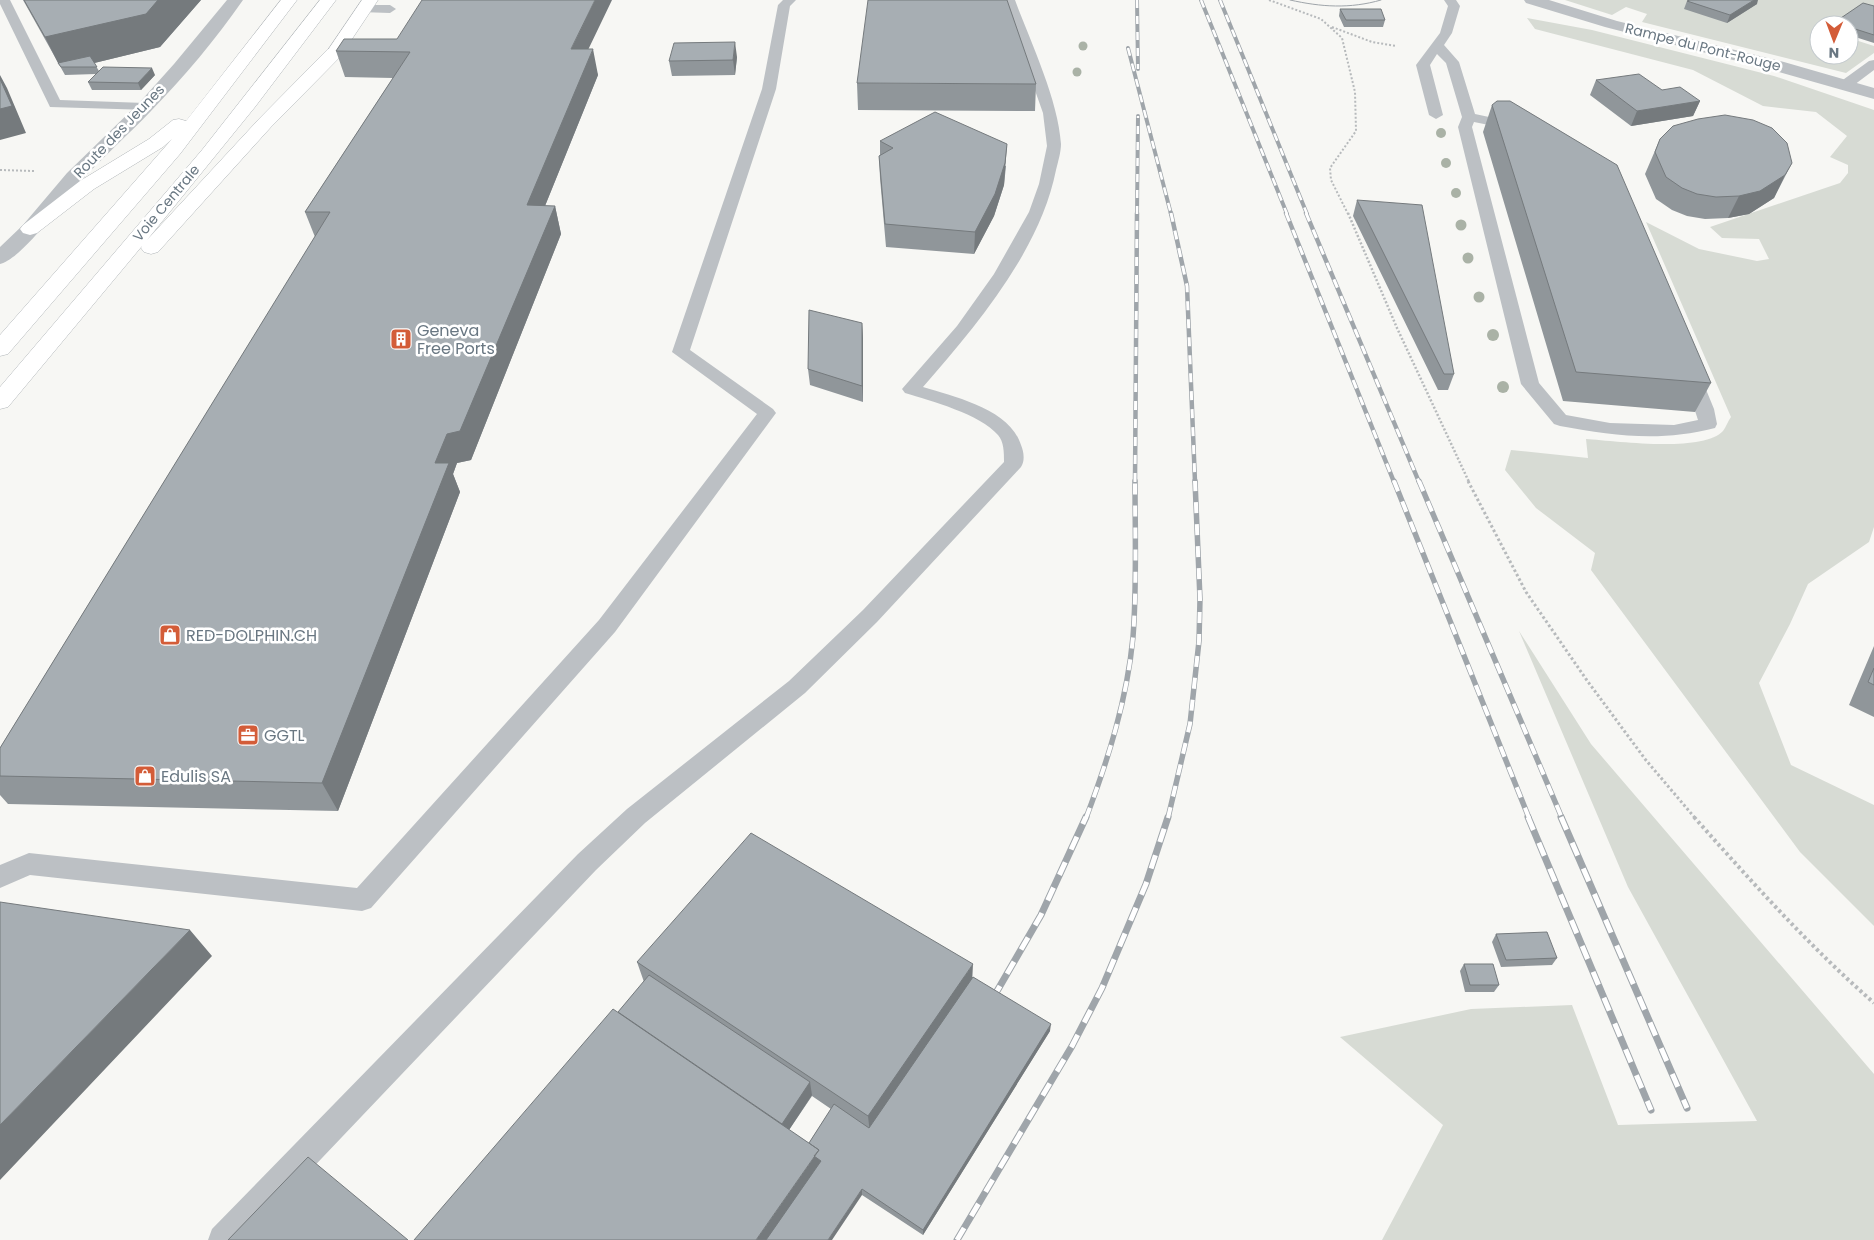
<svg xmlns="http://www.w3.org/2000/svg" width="1874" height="1240" font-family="Poppins,sans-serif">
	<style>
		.green { fill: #d7dbd4 }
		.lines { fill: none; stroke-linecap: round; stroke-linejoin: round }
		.secondary-casing { stroke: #b1b6ba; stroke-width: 1 }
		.primary-casing { stroke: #b0b5b8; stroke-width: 1 }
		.path-far3 { stroke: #b7babc; stroke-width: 2; stroke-dasharray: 2 2; stroke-linecap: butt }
		.path-far2 { stroke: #b7babc; stroke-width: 2.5; stroke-dasharray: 2 2; stroke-linecap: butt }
		.path-far1 { stroke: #b7babc; stroke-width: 3; stroke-dasharray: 2.5 2.5; stroke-linecap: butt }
		.path { stroke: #b7babc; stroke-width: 4; stroke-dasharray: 3 3; stroke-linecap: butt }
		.service { fill: #bcc0c4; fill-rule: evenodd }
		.tertiary { fill: #bcc0c4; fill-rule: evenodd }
		.secondary { fill: #fff; fill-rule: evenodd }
		.primary { fill: #fff; fill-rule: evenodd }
		.tram { stroke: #9fa5aa; stroke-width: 1 }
		.rail-far3-casing { stroke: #9fa5aa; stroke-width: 4 }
		.rail-far2-casing { stroke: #9fa5aa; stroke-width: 4.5 }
		.rail-far1-casing { stroke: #9fa5aa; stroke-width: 5.5 }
		.rail-casing { stroke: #9fa5aa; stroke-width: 7 }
		.rail-far3 { stroke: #fff; stroke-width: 2.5; stroke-dasharray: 8; stroke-linecap: butt }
		.rail-far2 { stroke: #fff; stroke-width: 3; stroke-dasharray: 9; stroke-linecap: butt }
		.rail-far1 { stroke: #fff; stroke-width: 4; stroke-dasharray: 11; stroke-linecap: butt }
		.rail { stroke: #fff; stroke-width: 5; stroke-dasharray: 14; stroke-linecap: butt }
		.tree { fill: #aab2a6 }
		.wall { fill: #90969a; fill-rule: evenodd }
		.shaded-wall { fill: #757a7d }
		.building { fill: #a7aeb3; stroke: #757a7d }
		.labels { text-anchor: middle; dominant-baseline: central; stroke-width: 5; stroke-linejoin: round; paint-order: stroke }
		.far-street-label { font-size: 14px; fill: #697782; stroke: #fff }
		.poi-label { font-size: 16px; fill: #697782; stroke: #fff; text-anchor: start }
	</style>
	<rect width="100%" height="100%" fill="#f7f7f4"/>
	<!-- green -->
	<path class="green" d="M1565,0H1874V15L1838,25H1819V55H1849V38L1874,46V53L1846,73L1642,22L1647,14L1626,7L1612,15Z
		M1527,18L1592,30L1774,76L1874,110V527L1869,542L1808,584L1790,624L1759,683L1791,765L1874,805V926L1800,852L1591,570L1595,553L1536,508L1505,470L1511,450L1588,458L1586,439C1616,441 1703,453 1723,431C1726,427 1728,421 1731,417L1646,222L1699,249L1757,261L1769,259L1759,239L1722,238L1710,227L1840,183L1848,173V165L1830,157L1847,136L1816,112L1763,106L1693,70L1535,29Z
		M1519,631L1591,744L1874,1074V1240H1382L1443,1125L1340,1037L1471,1009L1572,1005L1618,1125L1757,1121L1628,887Z"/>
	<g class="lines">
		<!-- secondary casing -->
		<g class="secondary-casing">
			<path id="secondary" d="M362,0H378L340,57H328L326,53Z"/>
		</g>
		<!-- primary casing -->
		<g class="primary-casing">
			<path id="primary" d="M281,0H297L180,154L8,354L0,356V335L172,139L163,147L94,189L37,233L30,235L23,233L20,229L23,225L80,181L149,139L173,120L179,119L186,121Z
				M320,0H336L255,107L147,240L259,119L328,49H340L342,53L340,57L271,127L158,252L151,254L144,252L141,248L142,246L8,407L0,409V387L202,150Z"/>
		</g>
		<!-- path-far3 -->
		<path class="path-far3" d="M1269,0L1321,19L1342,38L1355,92L1356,131L1330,168L1331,180L1348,214
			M1332,27L1372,42L1396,46
			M0,170L34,171"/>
		<!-- path-far2 -->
		<path class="path-far2" d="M1348,213L1397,328L1469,482"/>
		<!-- path-far1 -->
		<path class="path-far1" d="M1468,481L1526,592L1586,679L1645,759L1695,818"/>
		<!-- path -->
		<path class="path" d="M1694,817C1751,881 1809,946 1874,1003"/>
		<!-- service -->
		<path class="service" d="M0,0H10L60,100L145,103L150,104L152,107L150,110L50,107L0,4Z
			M783,0H796L790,6L776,89L690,350L773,409L776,413L615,632L371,908L362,911L30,875L0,888V865L29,853L357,888L599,620L757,414L672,352L762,89L778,5Z
			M1003,0H1015C1031,43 1058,99 1061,144C1061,152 1058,162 1056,170C1040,251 976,326 923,387C955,397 1010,409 1021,445C1024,452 1025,461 1021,467L877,622L805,693L645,823L596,870L244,1240H208L212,1229L578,854L627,809L789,681L863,610L1004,462C1004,452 1004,442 998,435C980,414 931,401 905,393L902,389L957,326L994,274L1029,212L1039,184L1047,146L1043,113Z
			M1444,0H1456L1460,6L1452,33L1444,45L1459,62L1475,114L1503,120L1520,132L1518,135L1513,136L1494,126L1474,122L1472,127L1539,383L1566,415L1610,423L1674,425L1698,420L1683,374L1686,370L1692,369L1698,370L1714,409L1717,424L1715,428C1661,442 1614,436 1560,426L1554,424L1521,384L1458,127L1462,117L1446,63L1437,54L1430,65L1443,115L1436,119L1429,115L1416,65L1440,33L1448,6Z
			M364,5H390L396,9L390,13L360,12L358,9L360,6Z
			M1874,60V70L1850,88H1840L1838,85L1840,82L1869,61Z"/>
		<!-- tertiary -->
		<path class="tertiary" d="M227,0H243C216,39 184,77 151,111C128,135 103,157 81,181C64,200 22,259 0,264V247L23,225L67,173L139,103L174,64Z
			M1524,0H1549L1617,21L1784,62L1874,88V99L1772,70L1605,27L1526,3Z"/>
		<!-- secondary -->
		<use href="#secondary" class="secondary"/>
		<!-- primary -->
		<use href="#primary" class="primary"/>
		<!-- tram -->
		<path class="tram" d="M1290,0C1321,7 1350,9 1381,0"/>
		<!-- rail-far3 casing -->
		<g class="rail-far3-casing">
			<path id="rail-far3" d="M1137,0L1138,69
				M1201,0L1287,214
				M1220,0L1307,214
				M1128,48L1171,214
				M1137,214L1138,116"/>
		</g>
		<!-- rail-far2 casing -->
		<g class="rail-far2-casing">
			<path id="rail-far2" d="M1171,213L1187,286L1195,482
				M1286,213L1394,482
				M1306,213L1419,482
				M1135,482L1137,213"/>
		</g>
		<!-- rail-far1 casing -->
		<g class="rail-far1-casing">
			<path id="rail-far1" d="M1394,481L1529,818
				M1419,481L1562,818
				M1086,818C1108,760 1127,700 1133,637C1137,586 1135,533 1135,481
				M1168,818L1190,724L1199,641L1200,599L1195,481"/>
		</g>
		<!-- rail casing -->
		<g class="rail-casing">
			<path id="rail" d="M1528,817L1651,1110
				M1561,817L1687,1108
				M993,998L1041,915L1086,817
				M957,1240L1072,1046L1102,988L1146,884L1168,817"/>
		</g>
		<!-- rail-far3 -->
		<use href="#rail-far3" class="rail-far3"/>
		<!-- rail-far2 -->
		<use href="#rail-far2" class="rail-far2"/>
		<!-- rail-far1 -->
		<use href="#rail-far1" class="rail-far1"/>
		<!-- rail -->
		<use href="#rail" class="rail"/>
	</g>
	<!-- trees -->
	<g class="tree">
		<circle cx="1083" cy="46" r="4.5"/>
		<circle cx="1077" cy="72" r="4.5"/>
		<circle cx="1441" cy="133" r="5"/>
		<circle cx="1446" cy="163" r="5"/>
		<circle cx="1456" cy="193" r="5"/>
		<circle cx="1461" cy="225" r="5.5"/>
		<circle cx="1468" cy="258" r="5.5"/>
		<circle cx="1479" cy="297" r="5.5"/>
		<circle cx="1493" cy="335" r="6"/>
		<circle cx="1503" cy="387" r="6"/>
	</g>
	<!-- wall -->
	<path class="wall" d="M23,0H201L160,47L94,63L99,71L155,75L141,90H92L88,82L96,74L65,75Z
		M1687,1L1757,4L1727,23L1684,9Z
		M1874,6V43L1849,35V25H1833L1835,22Z
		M1340,9L1385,20L1383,27H1344L1339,16Z
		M588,49L598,75L545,206H555L561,234L471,460L457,463L453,474L460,492L338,811L8,804L0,795V748L315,237L305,212L393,78L345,77L336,51Z
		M737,57L735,75L672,76L669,61Z
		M1596,80L1662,90L1700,101L1693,116L1631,126L1590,95Z
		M857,83L1036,84L1035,111L858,110Z
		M1492,105L1711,383L1695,412L1563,401L1483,132Z
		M1660,139L1792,163L1774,198L1749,214L1728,218L1705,219L1687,216L1672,210L1656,199L1645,174Z
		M880,141L1006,166L1004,185L994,216L974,254L886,247L880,178L879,156L880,155Z
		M1357,200L1454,374L1448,390H1438L1353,216Z
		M862,323L863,339V402L810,385L808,369Z
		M1874,646V717L1849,705Z
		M1496,934L1557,958L1552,965L1501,967L1492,942Z
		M637,962L973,977L1050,1031L923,1235L862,1195L618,1012L644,982ZM812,1096L831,1109L809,1143L789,1130Z
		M1464,964L1499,985L1494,992H1465L1460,971Z"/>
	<!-- shaded-wall -->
	<path class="shaded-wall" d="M158,0H201L160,47L78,67L58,63L45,37Z
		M595,0H612L576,75L571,49Z
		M1754,0H1758L1757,4L1727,23L1730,15Z
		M735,42L737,57L735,75L733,60Z
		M593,49L598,75L534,233L527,205Z
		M152,68L155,75L141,90L138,83Z
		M0,75L7,88L26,133L0,140Z
		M1700,101L1693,116L1631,126L1637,111Z
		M1007,144L1004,185L994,216L974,254L975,232Z
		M1785,175L1774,198L1749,214L1728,218L1739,196Z
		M555,206L561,234L471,460L457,463L453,474L460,492L338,811L322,783L435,463L447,434Z
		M862,323L863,339V402L862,386Z
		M190,930L212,956L0,1180V1125Z
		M973,964L972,984L870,1134L868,1116Z
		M1051,1024L1050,1031L923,1235V1230Z
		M810,1082L812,1095L783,1139L780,1127Z
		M819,1150L822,1167L771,1240H756Z
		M862,1189V1195L832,1240H828Z"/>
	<!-- building -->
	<path class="building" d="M24,0H158L146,14L45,37Z
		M422,0H595L571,49H593L527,205L555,206L460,431L447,434L435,463H449L322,783L0,776V748L330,212H305L410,52L336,51L344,39H397Z
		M868,0H1007L1036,84L857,83Z
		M1690,0H1754L1730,15L1687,1Z
		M1863,3L1874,6V35L1849,27V25H1844L1835,22Z
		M1340,9H1381L1385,20H1346Z
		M735,42L733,60L669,61L674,43Z
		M90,56L97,67H61L58,63Z
		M103,67L152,68L138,83L88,82Z
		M1639,74L1662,90L1680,87L1700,101L1637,111L1596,80Z
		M0,79L12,106L0,109Z
		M1497,101H1510L1617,165L1711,383L1576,372L1492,105Z
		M935,112L1007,144L1005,163L995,194L975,232L885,224L879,156L893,148L880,141Z
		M1725,115L1753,120L1772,128L1787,143L1792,163L1785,175L1760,191L1739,196L1716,197L1697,194L1682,188L1666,177L1655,152L1660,139L1673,126L1698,119Z
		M1357,200L1422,205L1454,374H1444Z
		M809,310L862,323V386L808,369Z
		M1874,668V685L1868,682Z
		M751,833L973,964L868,1116L637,962Z
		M0,902L190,930L0,1125Z
		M1547,932L1557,958L1506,960L1496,934Z
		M1464,964H1493L1499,985H1470Z
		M649,975L810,1082L782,1124L618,1012Z
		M973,977L1051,1024L923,1230L862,1189L828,1240H766L821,1161L814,1156L819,1150L809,1143L834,1104L869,1128Z
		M613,1009L819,1150L756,1240H414Z
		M308,1157L408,1240H228Z"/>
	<!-- icons -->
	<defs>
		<g id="building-square" transform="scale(1.125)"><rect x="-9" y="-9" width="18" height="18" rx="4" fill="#d35c38" stroke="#fff"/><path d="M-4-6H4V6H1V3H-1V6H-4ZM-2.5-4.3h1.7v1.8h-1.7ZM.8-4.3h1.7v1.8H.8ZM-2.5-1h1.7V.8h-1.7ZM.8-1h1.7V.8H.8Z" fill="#fff"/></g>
		<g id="shop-square" transform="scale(1.125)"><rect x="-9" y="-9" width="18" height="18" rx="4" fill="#d35c38" stroke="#fff"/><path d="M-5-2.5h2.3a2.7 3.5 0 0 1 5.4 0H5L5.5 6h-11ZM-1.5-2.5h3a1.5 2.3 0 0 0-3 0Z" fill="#fff"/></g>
		<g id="office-square" transform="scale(1.125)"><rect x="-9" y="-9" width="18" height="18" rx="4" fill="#d35c38" stroke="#fff"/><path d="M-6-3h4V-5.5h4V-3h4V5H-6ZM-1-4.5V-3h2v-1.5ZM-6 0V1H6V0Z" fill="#fff"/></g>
	</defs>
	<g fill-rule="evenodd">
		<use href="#building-square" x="401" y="339"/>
		<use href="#shop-square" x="170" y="635"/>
		<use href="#office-square" x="248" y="735"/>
		<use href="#shop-square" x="145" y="776"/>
	</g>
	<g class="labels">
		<!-- far-street labels -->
		<g class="far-street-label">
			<text transform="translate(1703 47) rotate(14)">Rampe du Pont-Rouge</text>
			<text transform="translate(119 131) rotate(-46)">Route des Jeunes</text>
			<text transform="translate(166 203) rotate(-50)">Voie Centrale</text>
		</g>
		<!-- poi labels -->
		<g class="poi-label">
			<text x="417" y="330">Geneva<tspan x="417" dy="18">Free Ports</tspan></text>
			<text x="186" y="635">RED-DOLPHIN.CH</text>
			<text x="264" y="735">GGTL</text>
			<text x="161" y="776">Edulis SA</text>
		</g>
	</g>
	<!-- north arrow -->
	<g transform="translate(1834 40) rotate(181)"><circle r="24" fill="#ffffff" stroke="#c3c9cd"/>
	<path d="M0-4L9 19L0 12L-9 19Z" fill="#d35c38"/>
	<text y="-8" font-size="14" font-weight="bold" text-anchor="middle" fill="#697782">N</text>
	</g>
</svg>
